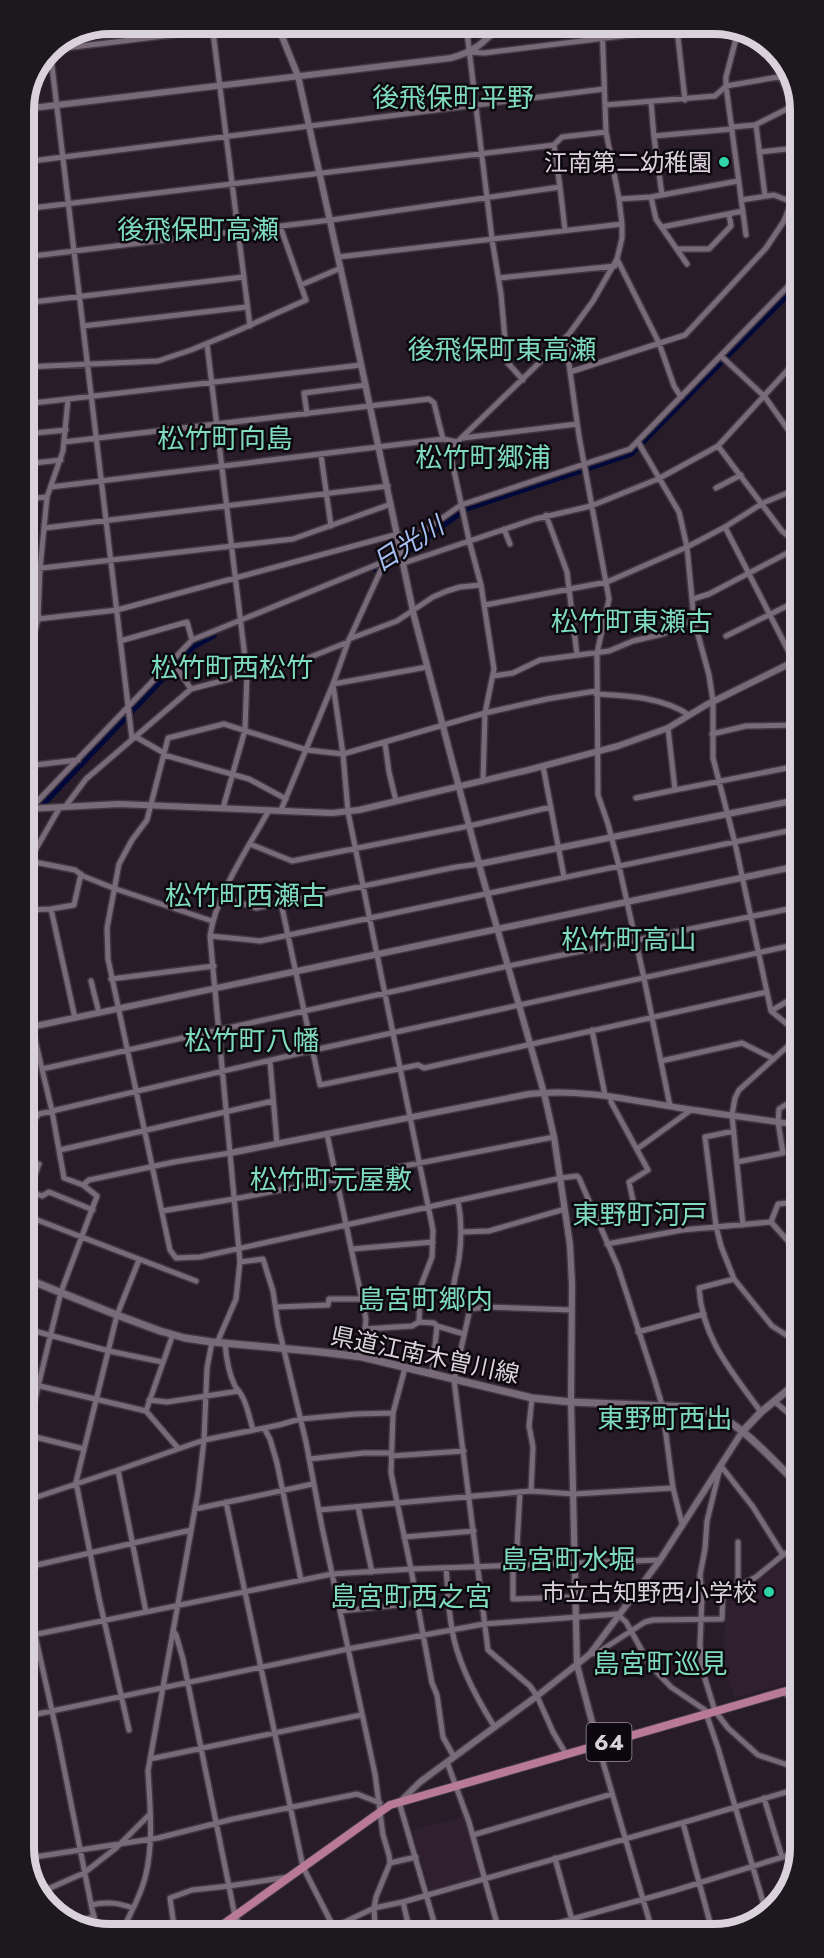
<svg xmlns="http://www.w3.org/2000/svg" width="824" height="1958" font-family="Jost,'Noto Sans JP',sans-serif">
	<style>
		.built { fill: #2f1f31 }
		.lines { fill: none; stroke-linecap: round; stroke-linejoin: round }
		.river { stroke: #00083a; stroke-width: 10 }
		.minor-casing { stroke: #403741; stroke-width: 8 }
		.tertiary-casing { stroke: #403741; stroke-width: 9 }
		.secondary-casing { stroke: #403741; stroke-width: 10 }
		.primary-casing { stroke: #403741; stroke-width: 10 }
		.minor { stroke: #786a79; stroke-width: 5 }
		.tertiary { stroke: #786a79; stroke-width: 6 }
		.secondary { stroke: #786a79; stroke-width: 7 }
		.primary { stroke: #b97a98; stroke-width: 8 }
		.poi-dot { fill: #2fd4aa; stroke: #0d080e; stroke-width: 2 }
		.labels { text-anchor: middle; dominant-baseline: central; stroke-width: 5; stroke-linejoin: round; paint-order: stroke }
		.shield { fill: #0d080e; stroke: #9c959e; stroke-width: 1.5 }
		.shield-label { font-size: 22px; font-weight: bold; fill: #dad2db }
		.poi-label { font-size: 24px; fill: #dad2db; stroke: #0d080e; text-anchor: end }
		.street-label { font-size: 24px; fill: #dad2db; stroke: #0d080e }
		.water-label { font-size: 26px; font-style: italic; fill: #a4bff1; stroke: #0d080e }
		.quarter-label { font-size: 27px; fill: #7edbbc; stroke: #0d080e }
		.rim { fill: none; stroke: #dad2db; stroke-width: 8 }
	</style>
	<rect width="100%" height="100%" fill="#271c28"/>
	<!-- built -->
	<path class="built" d="M799,1548L800,1680L735,1698L722,1662L728,1594L768,1573Z
		M465,1816L482,1876L430,1890L412,1830Z"/>
	<g class="lines">
		<!-- river -->
		<path class="river" d="M376,567L392,560L465,507L630,452L796,283
			M26,819L192,645L212,634"/>
		<!-- minor casing -->
		<g class="minor-casing">
			<path id="minor" d="M212,24L250,326
				M466,24L492,239L501,294L507,362L523,380
				M602,24L606,132L619,199L622,224V238L617,259L659,343L674,386L681,397
				M212,25L228,24L281,34L383,24
				M677,29L685,100
				M738,31L726,77V86L746,235
				M762,40L765,43C776,67 788,90 796,116
				M50,49L132,739
				M49,50L213,30
				M470,52L484,53L720,24
				M651,102L654,137L662,195
				M605,105L715,96L726,86L790,75
				M756,125L765,196
				M732,127L755,125L793,106
				M654,136L732,129
				M554,145L560,187
				M759,152L796,148
				M24,162L604,89
				M651,197L656,219L687,264
				M619,199L651,197L738,181
				M741,200L774,195L792,202
				M24,209L554,145L562,137L606,132
				M662,227L743,211
				M677,249H709L731,226L729,214
				M25,257L331,220L560,187L565,230
				M338,257L622,224
				M499,278L615,266
				M301,285L341,268
				M25,303L244,277
				M83,326L247,307
				M569,334L568,357L579,436L609,599L597,653L598,795L608,824L619,866L644,978L670,1106
				M207,344L247,674L245,730L223,808
				M721,356L765,397L796,441
				M796,361L718,446L782,531L797,543
				M25,367L158,361L191,350L237,331L306,300L280,226
				M570,372L685,335L766,248L784,221L796,191
				M25,404L361,365
				M307,414L304,393L366,385
				M25,434L66,430
				M463,438L577,424
				M64,442L429,399L434,403L443,439
				M638,442L679,512L687,547L694,620L709,675L713,701V758L735,843L771,1011L798,1033
				M321,455L331,526
				M25,464L61,460
				M51,487L443,439L457,442
				M716,488L741,475
				M25,499L47,497
				M546,515L567,572L577,655
				M725,527L794,662
				M45,528L388,486
				M504,529L510,544
				M404,563L535,519L591,506L658,479L718,446
				M25,570L293,539L391,504
				M693,599L709,594L797,548
				M485,605L607,582L687,547L725,527L763,503L797,489
				M25,617L39,616
				M38,619L117,610L398,534
				M726,636L797,601
				M349,639L397,621L433,597L447,591L460,587L481,585
				M120,641L187,622L192,640
				M172,661L191,689
				M26,674V664L38,619L40,569L47,497L63,451L68,399
				M493,676L513,673L540,660L609,651L633,641L663,634L694,620
				M596,691L547,699L485,713L343,754L307,750L224,724L168,738L147,820L132,840L119,864L107,928L108,959L170,1250L176,1258L200,1257L561,1178L577,1176L579,1178L618,1267L654,1378L662,1405L673,1488L682,1524
				M596,694C628,696 662,697 689,715
				M668,728L675,790L797,766
				M712,734L746,726L797,725
				M136,737L164,753
				M385,743L389,772L396,801
				M164,755L249,779L286,799
				M26,766L78,760
				M543,766L564,877
				M483,781L485,713L494,669L481,585L469,540L450,452L452,447L569,334L593,301L617,259
				M636,798L675,790
				M65,807L86,779L191,689L303,660L348,642
				M30,809L192,640L383,562
				M281,810L333,684L348,642L387,557L461,505L630,449L796,278
				M250,844L292,861L469,826L551,807
				M29,861L75,870L83,876L113,888L212,921
				M26,869L29,861L60,807
				M223,897L256,908L456,867L479,864
				M281,903L320,1085L418,1065L424,1068L767,992
				M51,909L74,905L81,874
				M26,910L51,909L75,1018
				M210,936L260,941L797,829
				M26,970L32,1027L52,1111L64,1178L83,1185L97,1196L61,1292L27,1432
				M111,979L214,966
				M91,981L99,1013
				M771,1011L798,995
				M592,1030L605,1095
				M270,1061L277,1144
				M661,1061L742,1043L774,1059
				M42,1069L508,966L798,907
				M611,1096V1102L648,1170L629,1182L636,1214
				M27,1129L39,1114L314,1050L798,944
				M734,1131L705,1137L716,1226L721,1246L734,1279L772,1326L799,1343
				M327,1134L366,1319L362,1357
				M637,1149L691,1110
				M60,1150L273,1101
				M737,1162L783,1153L778,1122L779,1109L798,1097
				M83,1185L89,1180L174,1162L230,1153
				M29,1191L42,1196L49,1192L93,1210
				M27,1197L39,1164
				M458,1201C462,1221 462,1237 459,1258C457,1272 453,1280 453,1295L464,1298L470,1309L454,1380L488,1650L530,1686L537,1696L553,1732L566,1754
				M162,1211L234,1199L554,1137
				M27,1216L196,1281
				M771,1222L778,1204L798,1202
				M743,1225L732,1115L735,1098L739,1090L798,1037
				M461,1232L489,1231L565,1209
				M607,1244L682,1230L771,1222L788,1241L798,1247
				M352,1249L433,1242
				M240,1262L263,1259L273,1291L278,1325L306,1442L322,1527L375,1774L383,1835L389,1855L390,1863L376,1897L374,1908L375,1925L372,1932
				M734,1279L699,1288C702,1339 733,1373 761,1412
				M276,1307L328,1305L329,1299H361
				M470,1309L485,1307L572,1310
				M419,1322L420,1288L432,1257L433,1230L348,812L343,754L333,684L427,667
				M27,1329L109,1351L162,1362
				M365,1329L412,1326L419,1322L434,1323L437,1326L464,1334
				M638,1332L704,1314
				M217,1343L236,1299L240,1262L210,936C216,894 249,847 269,810
				M225,1343C226,1356 229,1374 235,1386C237,1390 241,1393 243,1398C248,1408 250,1420 253,1430
				M405,1368L393,1413L391,1473L411,1569L432,1683L437,1695L443,1737L454,1757
				M432,1374L437,1326
				M27,1383L146,1411L178,1448
				M149,1400L167,1402L239,1391
				M774,1401L799,1422
				M146,1411L173,1334
				M264,1428L270,1439L277,1463L301,1580
				M27,1435L84,1449
				M391,1456L464,1451
				M309,1459L364,1453H391
				M721,1466L753,1507L783,1555
				M720,1468L707,1521L705,1549L700,1575L702,1596L700,1645L702,1669L715,1711L728,1728L758,1755L800,1769
				M118,1470L204,1440L279,1425L300,1419L356,1414L393,1413
				M531,1491L533,1447L529,1426L532,1398
				M28,1500L118,1470L146,1612
				M226,1502L303,1867L336,1932
				M358,1507L372,1572
				M195,1509L313,1484
				M319,1510L531,1491L574,1494L673,1488
				M404,1537L474,1531
				M513,1565V1599L575,1597
				M516,1565L520,1492
				M28,1567L191,1530
				M446,1568C448,1588 448,1609 452,1629C457,1661 477,1699 494,1726
				M738,1586V1542
				M28,1603L58,1738L92,1909L98,1932
				M340,1611L417,1603
				M173,1630L176,1635L183,1659L235,1916L244,1933
				M28,1636L332,1574L411,1569L660,1560
				M590,1654L597,1653L645,1622L653,1620L722,1619L723,1595L756,1577L783,1555L799,1545
				M784,1692L800,1707
				M28,1716L348,1649L484,1624L617,1614L626,1622L650,1665L671,1687L705,1710L718,1748L766,1912
				M129,1730L99,1598L76,1482L117,1315L139,1260
				M598,1745L652,1930
				M150,1759L361,1715
				M447,1762L469,1822L499,1931
				M795,1789L800,1804
				M764,1798L782,1857
				M399,1802L437,1932
				M683,1823L712,1930
				M473,1835L612,1794
				M28,1858L158,1838L233,1819L357,1794L380,1803
				M555,1858L575,1931
				M390,1863L416,1857
				M41,1892L84,1873L116,1848L150,1814
				M403,1902L410,1932
				M91,1905C107,1901 118,1903 133,1908
				M77,1923L94,1916
				M529,1931L673,1891L799,1852
				M324,1932L374,1908L403,1902L692,1820L800,1788
				M175,1933L170,1898L192,1890L229,1886L288,1877
				M121,1934C129,1915 140,1898 145,1878C154,1844 150,1806 148,1771L198,1492L204,1440L207,1368L212,1342"/>
		</g>
		<!-- tertiary casing -->
		<g class="tertiary-casing">
			<path id="tertiary" d="M275,24L281,34L298,76L349,307L414,616L482,875L544,1093L554,1137L570,1245L572,1284L571,1402L577,1665L598,1745
				M24,109L451,58C476,51 484,42 502,24
				M26,809L119,804L332,813L359,810L528,770L618,746L668,728L706,705L797,660
				M479,864L797,800
				M26,1028L798,866
				M230,1153L529,1094C581,1088 630,1100 680,1108C719,1114 759,1119 798,1125
				M400,1802L420,1782L537,1696L590,1654L660,1560L742,1432"/>
		</g>
		<!-- secondary casing -->
		<g class="secondary-casing">
			<path id="secondary" d="M27,1279L117,1315L160,1331L185,1338L212,1342L321,1352L362,1357L532,1398L571,1402L689,1407C700,1409 711,1412 721,1417C749,1432 775,1463 799,1485
				M742,1432L761,1412L799,1381"/>
		</g>
		<!-- primary casing -->
		<g class="primary-casing">
			<path id="primary" d="M211,1933L390,1805L800,1687"/>
		</g>
		<!-- minor -->
		<use href="#minor" class="minor"/>
		<!-- tertiary -->
		<use href="#tertiary" class="tertiary"/>
		<!-- secondary -->
		<use href="#secondary" class="secondary"/>
		<!-- primary -->
		<use href="#primary" class="primary"/>
	</g>
	<!-- markers -->
	<g class="poi-dot">
		<circle cx="724" cy="162" r="6"/>
		<circle cx="769" cy="1592" r="6"/>
	</g>
	<g class="labels">
		<!-- shield labels -->
		<rect class="shield" x="586.5" y="1723" width="45" height="38" rx="4.5"/>
		<g class="shield-label">
			<text x="609" y="1742">64</text>
		</g>
		<!-- poi labels -->
		<g class="poi-label">
			<text x="712" y="162">江南第二幼稚園</text>
			<text x="757" y="1592">市立古知野西小学校</text>
		</g>
		<!-- street labels -->
		<g class="street-label">
			<text transform="translate(425 1355) rotate(12)">県道江南木曽川線</text>
		</g>
		<!-- water labels -->
		<g class="water-label">
			<text transform="translate(408 544) rotate(-32)">日光川</text>
		</g>
		<!-- quarter labels -->
		<g class="quarter-label">
			<text x="453" y="97">後飛保町平野</text>
			<text x="198" y="229">後飛保町高瀬</text>
			<text x="502" y="349">後飛保町東高瀬</text>
			<text x="225" y="438">松竹町向島</text>
			<text x="483" y="457">松竹町郷浦</text>
			<text x="632" y="621">松竹町東瀬古</text>
			<text x="232" y="667">松竹町西松竹</text>
			<text x="246" y="895">松竹町西瀬古</text>
			<text x="629" y="939">松竹町高山</text>
			<text x="252" y="1040">松竹町八幡</text>
			<text x="331" y="1179">松竹町元屋敷</text>
			<text x="640" y="1214">東野町河戸</text>
			<text x="425" y="1299">島宮町郷内</text>
			<text x="665" y="1418">東野町西出</text>
			<text x="568" y="1559">島宮町水堀</text>
			<text x="411" y="1596">島宮町西之宮</text>
			<text x="660" y="1663">島宮町巡見</text>
		</g>
	</g>
	<!-- crop -->
	<path d="M0 0H824V1958H0ZM110 34H714A76 76 0 0 1 790 110V1848A76 76 0 0 1 714 1924H110A76 76 0 0 1 34 1848V110A76 76 0 0 1 110 34Z" fill="#1d181e" fill-rule="evenodd"/>
	<path class="rim" d="M110 34H714A76 76 0 0 1 790 110V1848A76 76 0 0 1 714 1924H110A76 76 0 0 1 34 1848V110A76 76 0 0 1 110 34Z"/>
</svg>
